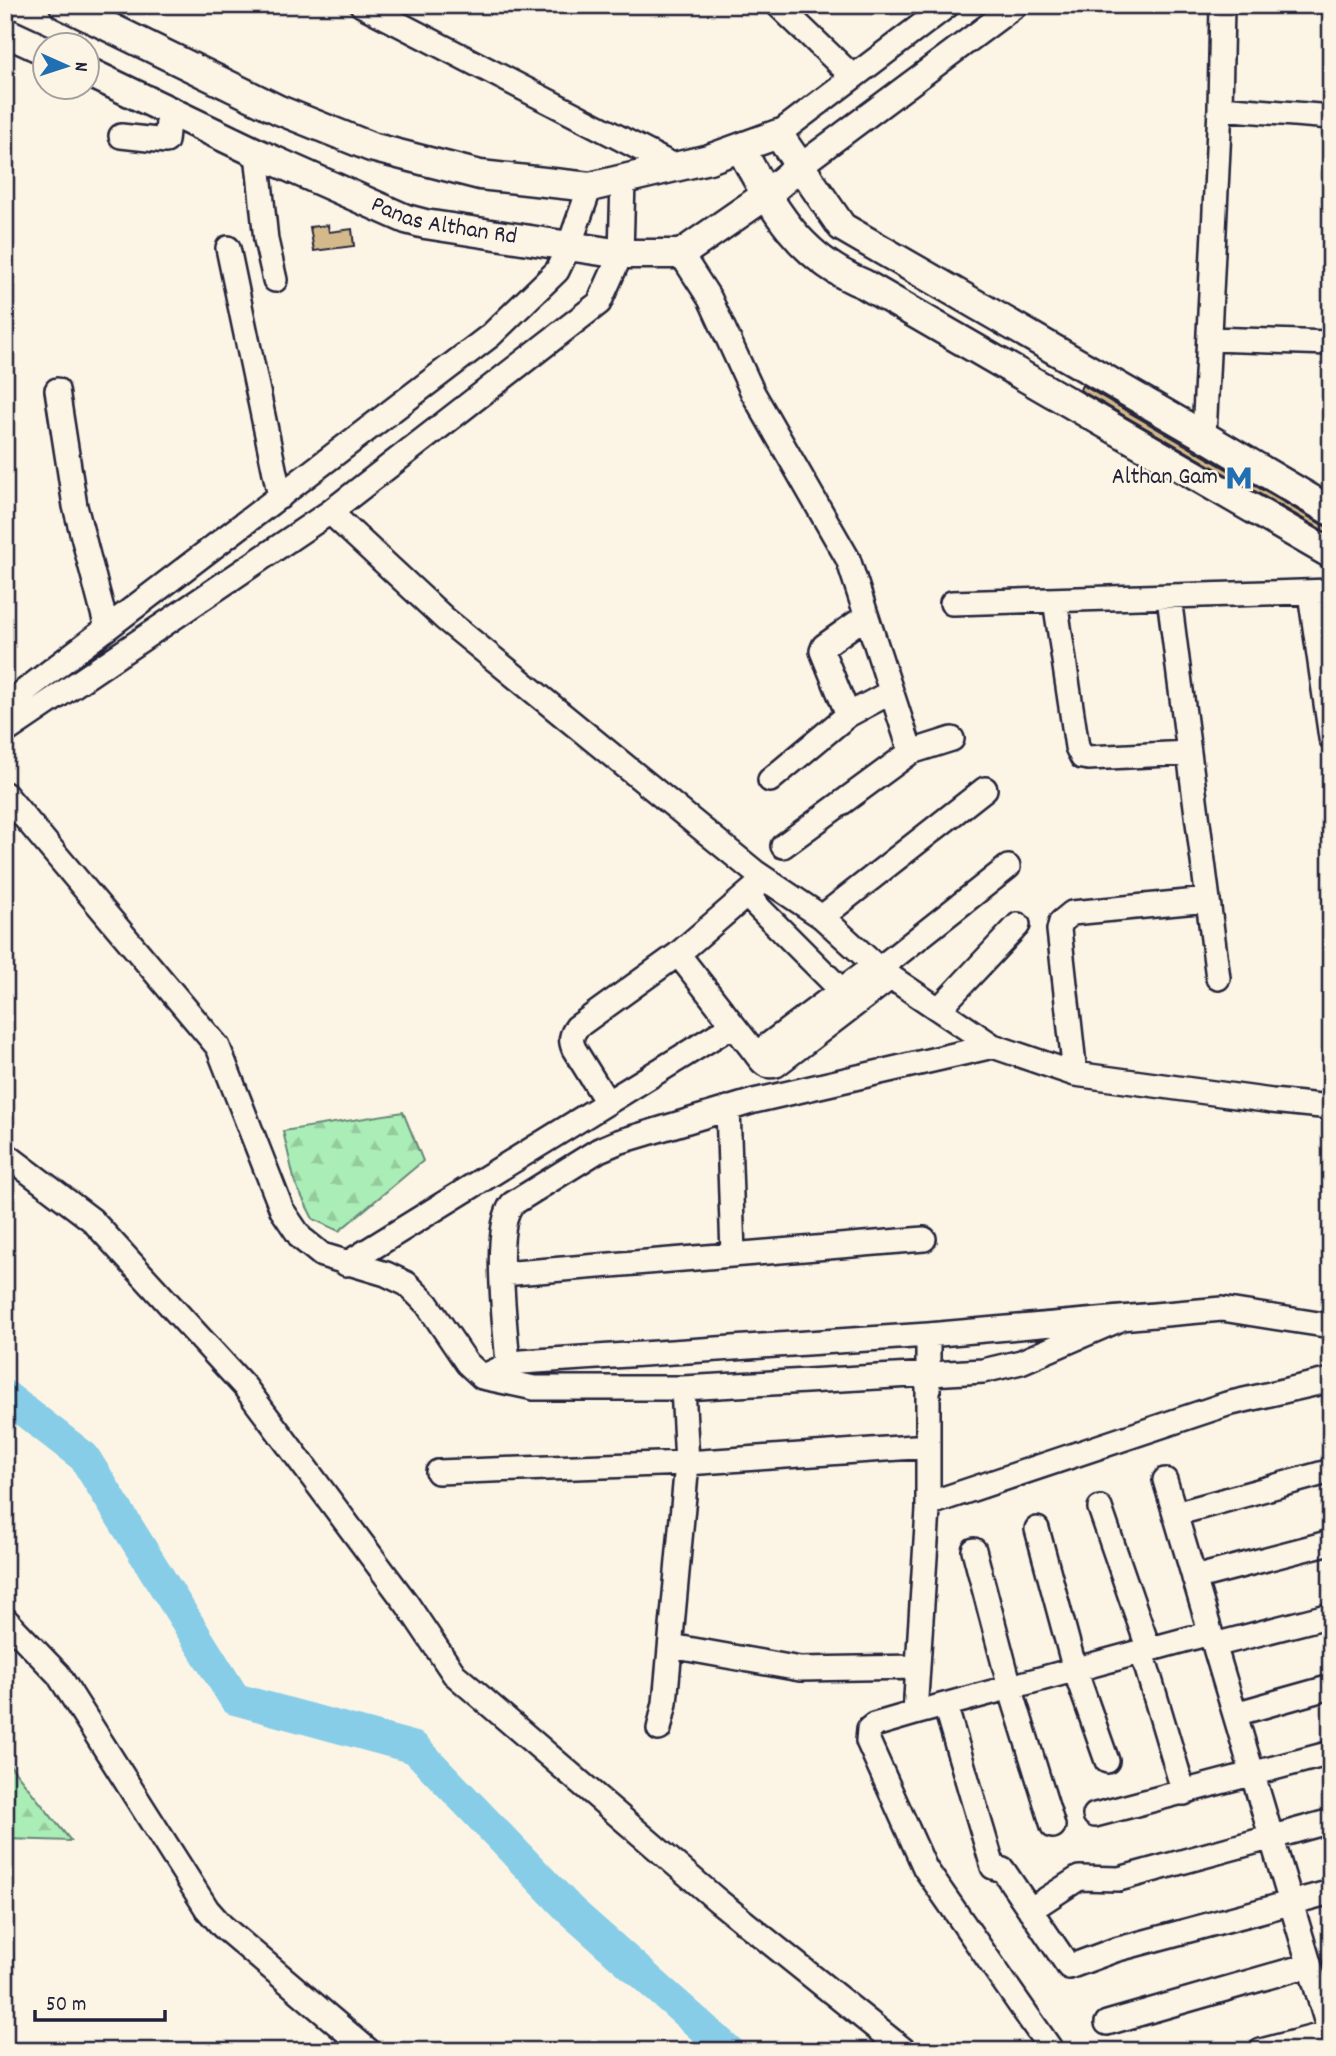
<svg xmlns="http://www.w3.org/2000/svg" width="1336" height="2056" font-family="Dekko,sans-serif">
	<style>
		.forest { fill: url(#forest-firs); stroke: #668878; stroke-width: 2 }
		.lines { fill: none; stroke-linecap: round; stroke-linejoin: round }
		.river { stroke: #87cde8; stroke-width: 32 }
		.building { fill: #d4ba8a; stroke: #22223b; stroke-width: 2 }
		.minor-casing { stroke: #22223b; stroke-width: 28 }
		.major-casing { stroke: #22223b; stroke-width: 33 }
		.minor { stroke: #fcf5e5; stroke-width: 23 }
		.major { stroke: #fcf5e5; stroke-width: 28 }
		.labels { text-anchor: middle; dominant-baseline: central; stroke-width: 5; stroke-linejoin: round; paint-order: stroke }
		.street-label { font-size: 24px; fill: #22223b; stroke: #fcf5e5 }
		.poi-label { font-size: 24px; fill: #22223b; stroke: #fcf5e5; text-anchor: end }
	</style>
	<defs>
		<pattern id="forest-firs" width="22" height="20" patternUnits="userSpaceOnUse" patternTransform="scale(1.75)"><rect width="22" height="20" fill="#abedb6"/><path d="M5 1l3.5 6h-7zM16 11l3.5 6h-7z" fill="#93cb9d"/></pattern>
	</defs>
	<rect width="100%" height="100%" fill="#fcf5e5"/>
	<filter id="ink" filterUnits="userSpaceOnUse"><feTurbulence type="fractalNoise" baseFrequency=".0143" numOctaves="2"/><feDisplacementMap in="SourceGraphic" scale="14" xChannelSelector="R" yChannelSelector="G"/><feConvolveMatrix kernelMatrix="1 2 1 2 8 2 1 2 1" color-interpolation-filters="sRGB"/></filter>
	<g filter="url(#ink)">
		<!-- forest -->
		<path class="forest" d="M403,1112L423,1161L339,1231L313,1219L295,1183L283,1131Z
			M5,1759L71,1841L5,1839Z"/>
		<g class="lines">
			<!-- river -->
			<path class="river" d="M5,1396L84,1457L235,1699L415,1748L571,1911L729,2051"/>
		</g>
		<!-- building -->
		<path class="building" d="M328,225L329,232L352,229L354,246L314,251L310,227Z
			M1082,385L1323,525L1331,528V535L1080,390Z"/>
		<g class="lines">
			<!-- minor casing -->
			<g class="minor-casing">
				<path id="minor" d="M362,5L676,167
					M778,5L853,77
					M1220,108L1331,117
					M778,134L948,5
					M121,136L166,141L169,112
					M257,153L266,240L275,280
					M800,166L1016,5
					M228,248L280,497
					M681,254L710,299L753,393L848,559L911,752
					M1210,339L1331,343
					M57,390L75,506L107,628
					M1204,436L1220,108L1222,5
					M330,512L445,619L755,872L822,917L879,969L993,1046L1075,1074L1272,1101L1331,1107
					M1310,593L1331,738
					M1169,597L1218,978
					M1055,600L1077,747L1082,757L1088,758L1189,753
					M952,603L1331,591
					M5,706L491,335L557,271L569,246L590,187
					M848,715L822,651L824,646L866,616
					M5,732L330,512L599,303L621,254L623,180
					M770,780L848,715L891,692
					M5,794L218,1047L282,1210L301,1238L322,1255L386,1274L407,1284L427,1304L467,1363L482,1377L534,1388H683L983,1371L1021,1362L1123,1318
					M783,846L911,752L952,739
					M747,896L852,1001
					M822,917L985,789
					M678,954L756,1054
					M875,965L756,1054C762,1062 765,1068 776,1065L891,977
					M879,969L1008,867
					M939,1009L1018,925
					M1075,1074L1059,930L1061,922L1072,913L1208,900
					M607,1102L574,1049C570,1040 571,1035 577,1027L678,954L765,879
					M728,1108L733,1254
					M5,1154L92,1220L245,1387L407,1604L454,1674L717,1900L905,2051
					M346,1264L733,1025
					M502,1274L924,1239
					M508,1365C506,1330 492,1229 512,1204L599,1150L618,1142L754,1101L993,1046
					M482,1377L508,1365L522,1362L928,1335L1222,1309L1331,1326
					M438,1472L687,1463L928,1446
					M1165,1480L1331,2037
					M928,1504L1227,1404L1331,1380
					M1100,1508L1149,1650
					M1175,1514L1331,1471
					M1037,1529L1075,1670L1107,1761
					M974,1550L1010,1687L1053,1826
					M1194,1578L1331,1542
					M5,1619L58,1674L207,1909L222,1926L369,2051
					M1214,1645L1331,1615
					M671,1646L800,1669L918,1667
					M1142,1652L1184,1793
					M945,1705L993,1867L1003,1870L1069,1967L1115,1950L1331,1892
					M915,1713L928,1510V1335
					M1235,1714L1331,1687
					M659,1729L665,1703L687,1463L683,1388
					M1095,1815L1331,1753
					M1030,1910L1079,1878L1119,1879L1331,1821
					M1107,2023L1309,1965
					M1052,2051L925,1868L868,1741L869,1729L874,1725L915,1713L1210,1633
					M1261,2051L1330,2033"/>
			</g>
			<!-- major casing -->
			<g class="major-casing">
				<g id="major">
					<path d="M64,5L279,110L371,147L480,175L590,187L709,159L778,134L842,227L1204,436L1331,511"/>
					<path d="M5,32L46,51"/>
					<path id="s1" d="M88,72L257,153L406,219L425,224L621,254H681L766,195L800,166"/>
					<path d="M741,149C772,207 799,258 864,284L1331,554"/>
				</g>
			</g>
			<!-- minor -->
			<use href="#minor" class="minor"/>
			<!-- major -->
			<use href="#major" class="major"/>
		</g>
	</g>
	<!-- icons -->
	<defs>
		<g id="metro-bare" transform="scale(2.1)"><path d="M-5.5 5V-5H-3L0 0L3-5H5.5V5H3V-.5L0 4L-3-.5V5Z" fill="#1f6fb2" stroke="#fcf5e5" stroke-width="2.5" paint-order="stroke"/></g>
	</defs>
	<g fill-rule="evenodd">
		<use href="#metro-bare" x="1239" y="478"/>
	</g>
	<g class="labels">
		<!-- street labels -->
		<g class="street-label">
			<text stroke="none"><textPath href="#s1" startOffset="388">Panas Althan Rd</textPath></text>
		</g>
		<!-- poi labels -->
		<g class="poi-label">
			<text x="1218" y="478">Althan Gam</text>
		</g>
	</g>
	<!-- margin -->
	<rect width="1336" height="2056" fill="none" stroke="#fcf5e5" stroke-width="28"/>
	<rect x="14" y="14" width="1308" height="2028" fill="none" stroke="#22223b" stroke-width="2.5" filter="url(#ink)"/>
	<!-- north arrow -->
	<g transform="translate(66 66) rotate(93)"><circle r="33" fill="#fcf5e5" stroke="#a5a1a1" stroke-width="2"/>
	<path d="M0-5L12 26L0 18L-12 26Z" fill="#1f6fb2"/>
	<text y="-10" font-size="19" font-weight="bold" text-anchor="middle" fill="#22223b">N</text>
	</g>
	<!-- scale -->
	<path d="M35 2010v10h130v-10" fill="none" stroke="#22223b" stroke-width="3.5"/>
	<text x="46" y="2010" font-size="21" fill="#22223b" stroke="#fcf5e5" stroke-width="5" paint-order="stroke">50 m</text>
</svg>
